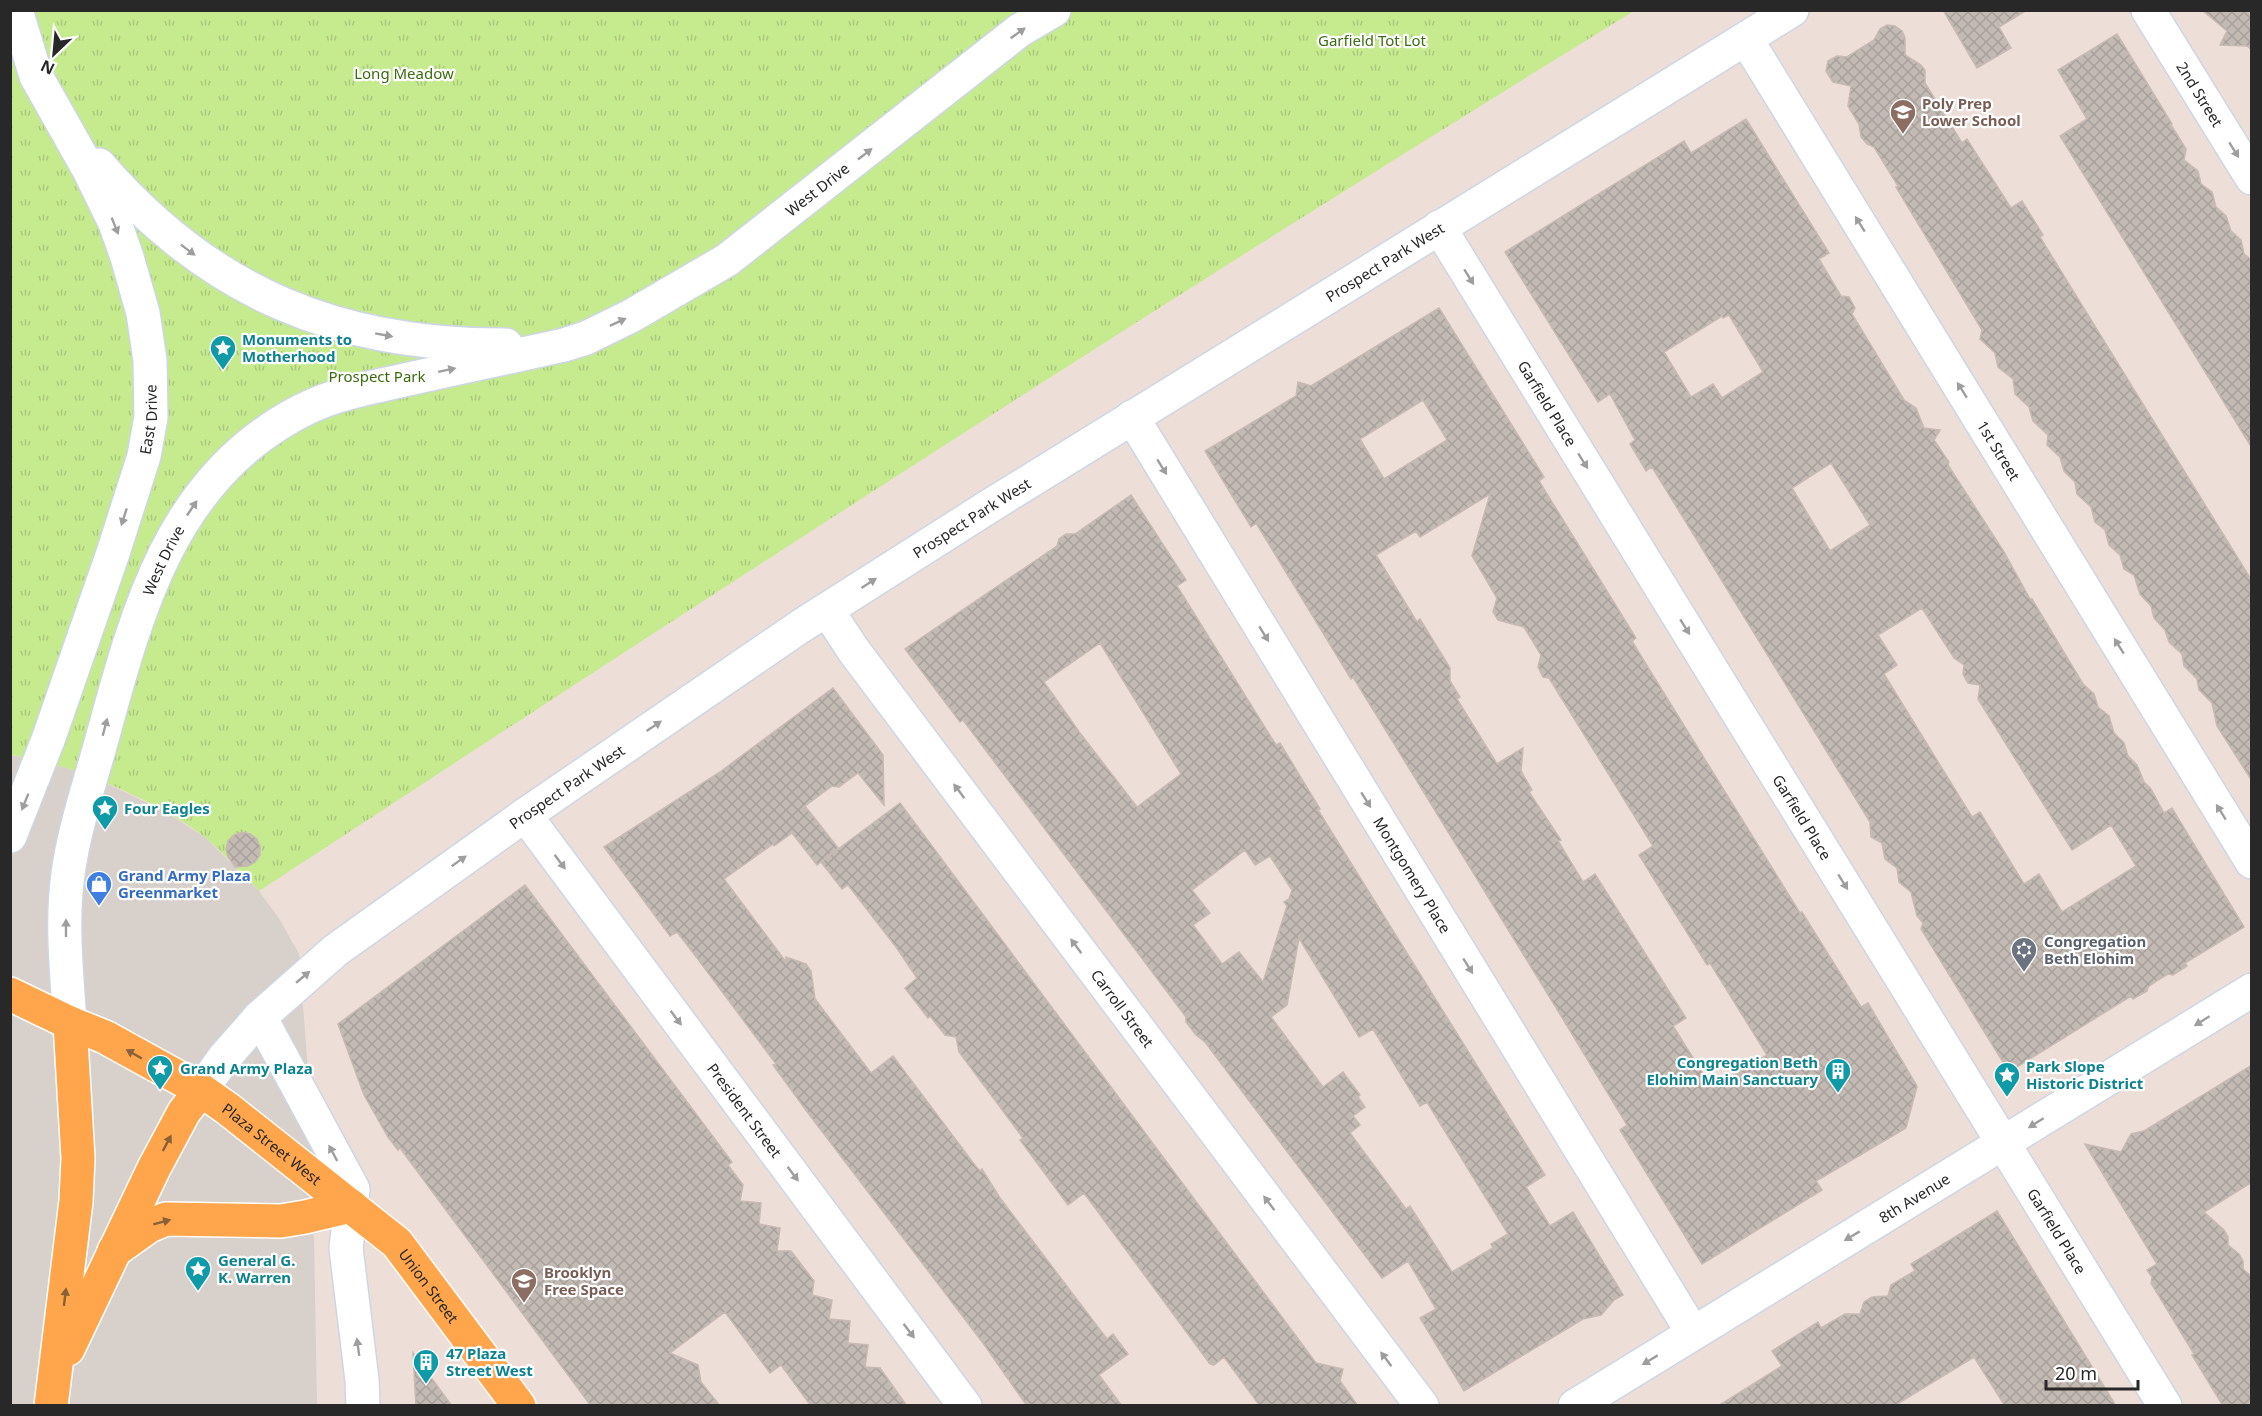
<svg xmlns="http://www.w3.org/2000/svg" width="2262" height="1416" font-family="'Noto Sans',sans-serif">
	<style>
		.park { fill: url(#park-tufts) }
		.plaza { fill: #d7d0cb }
		.building { fill: url(#building-cross-hatch); stroke: #c8bab2; stroke-width: 1.5; fill-rule: evenodd }
		.lines { fill: none; stroke-linecap: round; stroke-linejoin: round }
		.minor-casing { stroke: #cdd7e4; stroke-width: 36 }
		.major-casing { stroke: #fff; stroke-width: 36 }
		.minor { stroke: #fff; stroke-width: 33 }
		.major { stroke: #ffa54b; stroke-width: 33 }
		.oneway { fill: #9e9e9e }
		.oneway2 { fill: #896038 }
		.labels { text-anchor: middle; dominant-baseline: central; stroke-width: 4.5; stroke-linejoin: round; paint-order: stroke }
		.park-label { font-size: 15px; fill: #3c6c11; stroke: #fff }
		.street-label { font-size: 15px; fill: #282828; stroke: #fff }
		.education-label { font-size: 15px; font-weight: bold; fill: #785e54; stroke: #fff; text-anchor: start }
		.culture-label { font-size: 15px; font-weight: bold; fill: #0d838f; stroke: #fff; text-anchor: start }
		.shop-label { font-size: 15px; font-weight: bold; fill: #366cbe; stroke: #fff; text-anchor: start }
		.worship-label { font-size: 15px; font-weight: bold; fill: #5b616d; stroke: #fff; text-anchor: start }
	</style>
	<defs>
		<pattern id="park-tufts" width="24" height="20" patternUnits="userSpaceOnUse" patternTransform="scale(1.5)"><rect width="24" height="20" fill="#c6ea8e"/><path d="M3 7l-1-3M5 7V3M7 7l1-3M15 17l-1-3M17 17v-4M19 17l1-3" fill="none" stroke="#aac97a"/></pattern>
		<pattern id="building-cross-hatch" width="8" height="8" patternUnits="userSpaceOnUse" patternTransform="scale(1.5)"><rect width="8" height="8" fill="#c4bab4"/><path d="M0 0l8 8M0 8l8-8" fill="none" stroke="#a8a09b"/></pattern>
	</defs>
	<rect width="100%" height="100%" fill="#edded8"/>
	<!-- park -->
	<path class="park" d="M11,11H1634C1170,296 714,593 259,891C242,873 225,855 207,839C162,802 68,763 11,755Z"/>
	<!-- plaza -->
	<path class="plaza" d="M11,755L67,768L114,787L166,812L206,838L259,891L280,920L299,954L312,1124L317,1405H11Z"/>
	<!-- building -->
	<path class="building" d="M1943,10H2027L1999,27L2011,48L1977,68Z
		M2202,10H2252V50L2247,46L2220,45L2227,31Z
		M1887,25L1895,26L1902,31L1905,38V55L1921,65L1925,70V83L1962,143L1967,139L2011,208L2022,201L2043,235L2040,237L2252,581V781L2217,726L2212,703L2199,690L2197,679L2184,666L2182,654L2169,642L2165,630L2154,618L2151,606L2140,594L2134,575L2124,569L2120,555L2109,545L2105,530L2095,522L2091,507L2077,494L2075,482L2064,471L2060,457L2047,445L2048,435L2033,421L2029,407L2015,394L2013,379L1998,367L1995,353L1980,339L1982,330L1896,187L1898,186L1874,147L1867,144L1861,137L1859,124L1848,106L1851,86L1833,82L1826,71L1828,61L1837,56L1847,57L1874,40L1880,29Z
		M2117,34L2172,124L2171,125L2186,149L2184,160L2198,171L2201,184L2212,192L2216,207L2226,216L2231,231L2241,240L2244,254L2252,260V448L2060,136L2087,119L2058,70Z
		M1746,119L1829,253L1819,259L1841,296L1849,297L1855,308L1852,314L1904,400L1916,408L1924,428L1940,430L1934,440L1949,462L1948,465L2004,552L2030,599H2032L2083,684L2094,694L2098,707L2109,716L2114,733L2124,743L2128,756L2137,765L2144,782L2151,789L2164,813L2172,808L2244,927L2185,963L2187,966L2173,975L2168,974L2158,980L2148,987L2147,991L2133,999L2131,996L2009,1072L1921,929L1923,923L1917,916L1911,892L1899,882L1897,868L1885,859L1882,843L1871,837L1870,822L1652,467L1646,471L1630,444L1635,440L1610,394L1598,402L1505,252L1684,141L1691,153ZM1729,315L1763,372L1722,398L1713,384L1691,397L1664,352L1722,316L1723,318ZM1831,463L1870,525L1830,551L1792,488ZM1922,608L1954,658L1964,665L1963,674L1968,683L1980,685L1978,699L2072,850L2111,825L2136,866L2062,912L2039,874L2024,884L1980,812L1972,817L1884,674L1897,665L1878,635Z
		M1439,308L1544,477L1539,481L1636,638L1632,641L1649,669L1800,913L1802,912L1861,1007L1868,1003L1917,1086L1906,1128L1816,1181L1822,1190L1702,1264L1620,1130L1627,1125L1566,1024L1353,677L1351,679L1256,523L1251,527L1205,451L1296,396L1298,382L1311,386ZM1423,400L1447,440L1384,479L1360,439ZM1490,494L1472,556L1497,598L1493,612L1498,620L1524,627L1541,655L1538,667L1543,677L1549,678L1653,846L1639,855L1707,965L1710,963L1767,1055L1712,1088L1673,1026L1686,1018L1595,874L1583,882L1558,841L1561,840L1529,792L1532,790L1521,771L1523,748L1497,764L1457,699L1460,697L1450,681V668L1420,619L1417,622L1376,555L1416,531L1420,537Z
		M1131,495L1186,580L1177,586L1276,745L1280,743L1320,809L1318,810L1331,831L1545,1175L1526,1187L1550,1226L1573,1212L1623,1295L1614,1300L1601,1315L1583,1319L1464,1391L1420,1318L1436,1309L1408,1261L1382,1278L1205,1042L1196,1035L1186,1022V1017L963,720L960,722L905,649L1057,546L1059,539L1066,534H1075ZM1100,643L1181,774L1137,807L1080,733L1044,682ZM1245,850L1255,865L1270,856L1292,890L1289,899L1284,902L1287,906L1263,982L1239,952L1222,964L1193,925L1210,913L1192,890ZM1299,938L1359,1037L1373,1029L1420,1106L1427,1102L1508,1234L1491,1244L1493,1248L1452,1272L1410,1206L1406,1209L1350,1133L1360,1125L1353,1116L1365,1107L1358,1097L1360,1095L1343,1072L1323,1087L1271,1017L1287,1005Z
		M833,688L883,755L884,805L858,773L839,787L832,786L805,806L838,848L817,865L792,833L774,846L773,844L724,879L786,962V957L806,964L811,971L815,999L871,1073L893,1056L974,1164L980,1171L982,1169L1000,1198L1107,1339L1113,1334L1128,1354L1099,1375L1122,1406H1027L983,1343L808,1113L773,1065L776,1064L694,954L677,932L670,936L604,847L720,772Z
		M900,803L1316,1363L1343,1369L1340,1381L1358,1406H1260L1224,1357L1214,1365L1210,1364L1084,1193L1068,1205L1020,1140L1023,1138L959,1052L956,1037L945,1035L930,1016L928,1018L905,988L917,978L896,947L848,885L842,889L821,862Z
		M242,832L250,834L257,839L260,847V855L255,862L248,866L235,867L228,857L226,849L228,841L234,835Z
		M525,885L732,1162L728,1165L743,1185L740,1201L761,1203L759,1224L780,1228L777,1251H791L814,1281L812,1295L832,1300L829,1319L850,1321L848,1343L868,1345L865,1367L880,1368L907,1406H811L781,1365L770,1373L725,1312L670,1353L698,1365L701,1382L720,1406H591L400,1148L398,1150L388,1137L364,1095L338,1024Z
		M2252,1065V1182L2204,1212L2224,1230L2228,1237V1245L2239,1254L2243,1261V1269L2252,1277V1406H2223L2192,1355L2194,1354L2151,1283L2152,1277L2147,1270L2157,1264L2085,1144L2121,1152L2131,1134L2144,1131Z
		M1997,1211L2116,1406H2005L1974,1357L1894,1406H1718L1782,1366L1772,1351L1818,1322L1821,1328L1845,1314H1860L1864,1302L1872,1297L1888,1296L1891,1285L1915,1271L1911,1264Z
		M413,1353L452,1406H416Z"/>
	<g class="lines">
		<!-- minor casing -->
		<g class="minor-casing">
			<g id="minor">
				<path id="s1" d="M2148,10L2252,178"/>
				<path id="s2" d="M1746,39L2252,862"/>
				<path d="M99,165C210,293 338,346 506,345"/>
				<path id="s3" d="M1439,227L2165,1406"/>
				<path id="s4" d="M1132,417L1693,1333"/>
				<path id="s5" d="M827,610L854,651L1422,1406"/>
				<path id="s6" d="M525,815L965,1406"/>
				<path id="s7" d="M10,836L48,740L113,553L144,456L151,417L150,360L143,313L127,257L115,223L89,170L36,76L16,10"/>
				<path d="M260,1017L353,1189L346,1248L362,1380L363,1406"/>
				<path id="s8" d="M70,1023C67,975 61,923 68,874C74,829 90,783 102,739C136,615 169,485 290,417C330,394 361,390 404,380C457,368 511,357 564,345L586,338L631,316L727,260L1020,30L1054,10"/>
				<path id="s9" d="M201,1090L224,1058L260,1017L336,950L525,815L801,626L988,507L1792,10"/>
				<path id="s10" d="M1575,1406L2252,990"/>
			</g>
		</g>
		<!-- major casing -->
		<g class="major-casing">
			<g id="major">
				<path id="s11" d="M10,994L70,1023L105,1037L201,1090L228,1109L397,1243L519,1406"/>
				<path d="M114,1251L149,1226L166,1219L281,1221L305,1217L351,1206"/>
				<path d="M68,1349L154,1168L184,1112L201,1090"/>
				<path d="M51,1406L76,1201L78,1158L70,1023"/>
			</g>
		</g>
		<!-- minor -->
		<use href="#minor" class="minor"/>
		<!-- major -->
		<use href="#major" class="major"/>
	</g>
	<!-- one-way arrows -->
	<defs><path id="oneway-solid" d="M-6-.8H1V-3.2L6.5 0L1 3.2V.8H-6Z" transform="scale(1.5)"/></defs>
	<g class="oneway">
		<use href="#oneway-solid" transform="translate(1018 33) rotate(-35)"/>
		<use href="#oneway-solid" transform="translate(2234 150) rotate(58)"/>
		<use href="#oneway-solid" transform="translate(865 154) rotate(-38)"/>
		<use href="#oneway-solid" transform="translate(1860 224) rotate(-122)"/>
		<use href="#oneway-solid" transform="translate(115 226) rotate(68)"/>
		<use href="#oneway-solid" transform="translate(188 250) rotate(37)"/>
		<use href="#oneway-solid" transform="translate(1469 277) rotate(58)"/>
		<use href="#oneway-solid" transform="translate(618 322) rotate(-25)"/>
		<use href="#oneway-solid" transform="translate(384 335) rotate(10)"/>
		<use href="#oneway-solid" transform="translate(447 370) rotate(-12)"/>
		<use href="#oneway-solid" transform="translate(1962 390) rotate(-122)"/>
		<use href="#oneway-solid" transform="translate(1583 461) rotate(58)"/>
		<use href="#oneway-solid" transform="translate(1162 467) rotate(58)"/>
		<use href="#oneway-solid" transform="translate(192 508) rotate(-56)"/>
		<use href="#oneway-solid" transform="translate(124 517) rotate(108)"/>
		<use href="#oneway-solid" transform="translate(869 583) rotate(-33)"/>
		<use href="#oneway-solid" transform="translate(1685 627) rotate(58)"/>
		<use href="#oneway-solid" transform="translate(1264 634) rotate(58)"/>
		<use href="#oneway-solid" transform="translate(2119 646) rotate(-122)"/>
		<use href="#oneway-solid" transform="translate(654 726) rotate(-34)"/>
		<use href="#oneway-solid" transform="translate(105 727) rotate(-75)"/>
		<use href="#oneway-solid" transform="translate(959 791) rotate(-127)"/>
		<use href="#oneway-solid" transform="translate(1366 800) rotate(58)"/>
		<use href="#oneway-solid" transform="translate(25 802) rotate(112)"/>
		<use href="#oneway-solid" transform="translate(2221 812) rotate(-122)"/>
		<use href="#oneway-solid" transform="translate(459 861) rotate(-35)"/>
		<use href="#oneway-solid" transform="translate(560 862) rotate(53)"/>
		<use href="#oneway-solid" transform="translate(1843 882) rotate(58)"/>
		<use href="#oneway-solid" transform="translate(66 928) rotate(-90)"/>
		<use href="#oneway-solid" transform="translate(1076 946) rotate(-127)"/>
		<use href="#oneway-solid" transform="translate(1468 966) rotate(58)"/>
		<use href="#oneway-solid" transform="translate(303 977) rotate(-40)"/>
		<use href="#oneway-solid" transform="translate(676 1018) rotate(53)"/>
		<use href="#oneway-solid" transform="translate(2202 1021) rotate(148)"/>
		<use href="#oneway-solid" transform="translate(2036 1123) rotate(148)"/>
		<use href="#oneway-solid" transform="translate(333 1153) rotate(-118)"/>
		<use href="#oneway-solid" transform="translate(793 1174) rotate(53)"/>
		<use href="#oneway-solid" transform="translate(1269 1203) rotate(-127)"/>
		<use href="#oneway-solid" transform="translate(1852 1236) rotate(149)"/>
		<use href="#oneway-solid" transform="translate(909 1331) rotate(53)"/>
		<use href="#oneway-solid" transform="translate(358 1347) rotate(-98)"/>
		<use href="#oneway-solid" transform="translate(1386 1359) rotate(-127)"/>
		<use href="#oneway-solid" transform="translate(1650 1360) rotate(149)"/>
	</g>
	<g class="oneway2">
		<use href="#oneway-solid" transform="translate(134 1054) rotate(-150)"/>
		<use href="#oneway-solid" transform="translate(167 1143) rotate(-62)"/>
		<use href="#oneway-solid" transform="translate(162 1222) rotate(-15)"/>
		<use href="#oneway-solid" transform="translate(65 1297) rotate(-83)"/>
	</g>
	<!-- icons -->
	<defs>
		<g id="school-pin" transform="scale(1.35)"><path d="M0 17L-7.5 6A9.5 9.5 0 1 1 7.5 6Z" fill="#8d6e63" stroke="#fff"/><path d="M0-5L7-2L0 1L-7-2ZM-4 1L0 2.5L4 1V4Q0 6-4 4Z" fill="#fff"/></g>
		<g id="sight-pin" transform="scale(1.35)"><path d="M0 17L-7.5 6A9.5 9.5 0 1 1 7.5 6Z" fill="#0f9aa8" stroke="#fff"/><path d="M0-6L1.8-2.2L6-1.7L2.9 1.2L3.7 5.4L0 3.3L-3.7 5.4L-2.9 1.2L-6-1.7L-1.8-2.2Z" fill="#fff"/></g>
		<g id="shop-pin" transform="scale(1.35)"><path d="M0 17L-7.5 6A9.5 9.5 0 1 1 7.5 6Z" fill="#3f7fe0" stroke="#fff"/><path d="M-5-2.5h2.3a2.7 3.5 0 0 1 5.4 0H5L5.5 6h-11ZM-1.5-2.5h3a1.5 2.3 0 0 0-3 0Z" fill="#fff"/></g>
		<g id="synagogue-pin" transform="scale(1.35)"><path d="M0 17L-7.5 6A9.5 9.5 0 1 1 7.5 6Z" fill="#6b7280" stroke="#fff"/><path d="M0-6.5L5.6 3.2H-5.6ZM0 6.5L5.6-3.2H-5.6Z" fill="#fff"/></g>
		<g id="building-pin" transform="scale(1.35)"><path d="M0 17L-7.5 6A9.5 9.5 0 1 1 7.5 6Z" fill="#0f9aa8" stroke="#fff"/><path d="M-4-6H4V6H1V3H-1V6H-4ZM-2.5-4.3h1.7v1.8h-1.7ZM.8-4.3h1.7v1.8H.8ZM-2.5-1h1.7V.8h-1.7ZM.8-1h1.7V.8H.8Z" fill="#fff"/></g>
	</defs>
	<g fill-rule="evenodd">
		<use href="#school-pin" x="1903" y="112"/>
		<use href="#sight-pin" x="223" y="348"/>
		<use href="#sight-pin" x="105" y="808"/>
		<use href="#shop-pin" x="99" y="884"/>
		<use href="#synagogue-pin" x="2024" y="950"/>
		<use href="#sight-pin" x="160" y="1068"/>
		<use href="#building-pin" x="1838" y="1071"/>
		<use href="#sight-pin" x="2007" y="1075"/>
		<use href="#sight-pin" x="198" y="1269"/>
		<use href="#school-pin" x="524" y="1281"/>
		<use href="#building-pin" x="426" y="1362"/>
	</g>
	<g class="labels">
		<!-- park labels -->
		<g class="park-label">
			<text x="1372" y="40">Garfield Tot Lot</text>
			<text x="404" y="73">Long Meadow</text>
			<text x="377" y="376">Prospect Park</text>
		</g>
		<!-- street labels -->
		<g class="street-label">
			<text stroke="none"><textPath href="#s1" startOffset="99">2nd Street</textPath></text>
			<text stroke="none"><textPath href="#s8" startOffset="1256">West Drive</textPath></text>
			<text stroke="none"><textPath href="#s9" startOffset="1450">Prospect Park West</textPath></text>
			<text stroke="none"><textPath href="#s3" startOffset="207">Garfield Place</textPath></text>
			<text stroke="none"><textPath href="#s7" startOffset="440">East Drive</textPath></text>
			<text stroke="none"><textPath href="#s2" startOffset="483">1st Street</textPath></text>
			<text stroke="none"><textPath href="#s9" startOffset="964">Prospect Park West</textPath></text>
			<text stroke="none"><textPath href="#s8" startOffset="478">West Drive</textPath></text>
			<text stroke="none"><textPath href="#s9" startOffset="478">Prospect Park West</textPath></text>
			<text stroke="none"><textPath href="#s3" startOffset="693">Garfield Place</textPath></text>
			<text stroke="none"><textPath href="#s4" startOffset="537">Montgomery Place</textPath></text>
			<text stroke="none"><textPath href="#s5" startOffset="496">Carroll Street</textPath></text>
			<text stroke="none"><textPath href="#s6" startOffset="368">President Street</textPath></text>
			<text stroke="none"><textPath href="#s11" startOffset="303">Plaza Street West</textPath></text>
			<text stroke="none"><textPath href="#s10" startOffset="398">8th Avenue</textPath></text>
			<text stroke="none"><textPath href="#s3" startOffset="1179">Garfield Place</textPath></text>
			<text stroke="none"><textPath href="#s11" startOffset="516">Union Street</textPath></text>
		</g>
		<!-- education labels -->
		<g class="education-label">
			<text x="1922" y="103">Poly Prep<tspan x="1922" dy="17">Lower School</tspan></text>
			<text x="544" y="1272">Brooklyn<tspan x="544" dy="17">Free Space</tspan></text>
		</g>
		<!-- culture labels -->
		<g class="culture-label">
			<text x="242" y="339">Monuments to<tspan x="242" dy="17">Motherhood</tspan></text>
			<text x="124" y="808">Four Eagles</text>
			<text x="1818" y="1062" text-anchor="end">Congregation Beth<tspan x="1818" dy="17">Elohim Main Sanctuary</tspan></text>
			<text x="2026" y="1066">Park Slope<tspan x="2026" dy="17">Historic District</tspan></text>
			<text x="180" y="1068">Grand Army Plaza</text>
			<text x="218" y="1260">General G.<tspan x="218" dy="17">K. Warren</tspan></text>
			<text x="446" y="1353">47 Plaza<tspan x="446" dy="17">Street West</tspan></text>
		</g>
		<!-- shop labels -->
		<g class="shop-label">
			<text x="118" y="875">Grand Army Plaza<tspan x="118" dy="17">Greenmarket</tspan></text>
		</g>
		<!-- worship labels -->
		<g class="worship-label">
			<text x="2044" y="941">Congregation<tspan x="2044" dy="17">Beth Elohim</tspan></text>
		</g>
	</g>
	<!-- border -->
	<rect width="2262" height="1416" fill="none" stroke="#282828" stroke-width="24"/>
	<!-- north arrow -->
	<g transform="translate(54 54) rotate(206)" stroke="#ffffff" stroke-width="4.5" paint-order="stroke">
	<path d="M0-4.5L10 22L0 15L-10 22Z" fill="#282828"/>
	<text y="-9" font-size="16" font-weight="bold" text-anchor="middle" fill="#282828">N</text>
	</g>
	<!-- scale -->
	<path d="M2046 1380v9h92v-9" fill="none" stroke="#282828" stroke-width="3"/>
	<text x="2055" y="1380" font-size="18" fill="#282828" stroke="#ffffff" stroke-width="4.5" paint-order="stroke">20 m</text>
</svg>
